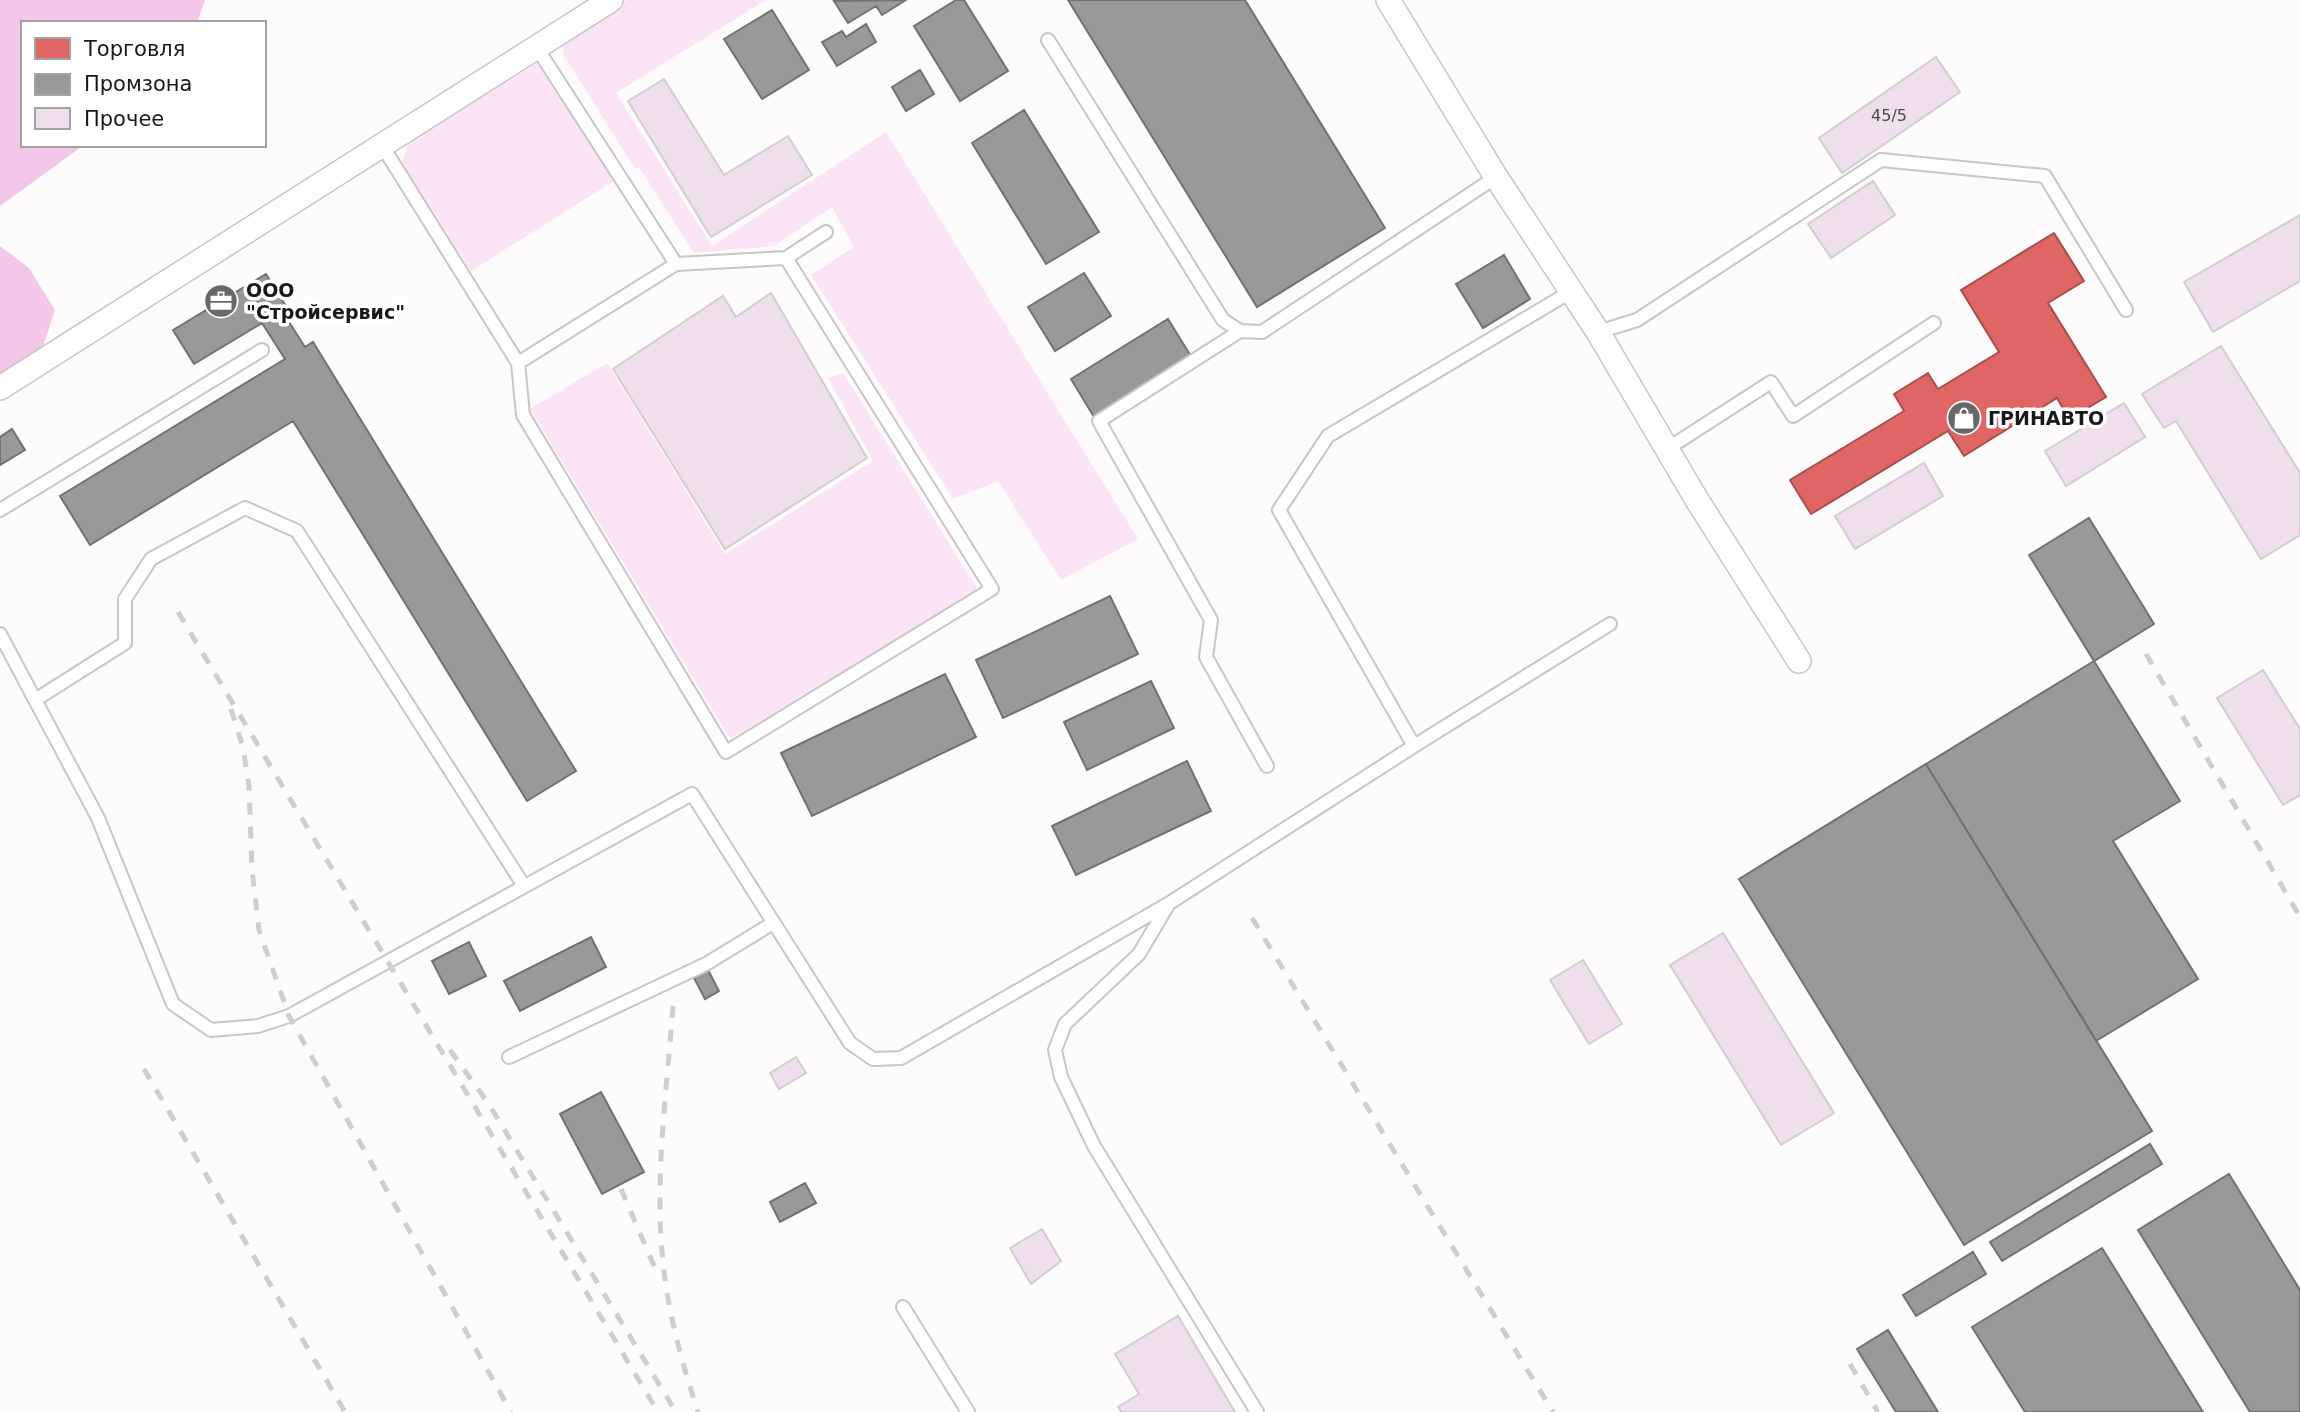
<svg xmlns="http://www.w3.org/2000/svg" width="2300" height="1412" font-family="'DejaVu Sans',sans-serif">
	<style>
		.green { fill: #fce4f6 }
		.forest { fill: #f3c7ea }
		.shops { fill: #e06666; stroke: #a54f4f; stroke-width: 2 }
		.industry { fill: #999; stroke: #737273; stroke-width: 2 }
		.building { fill: #efdfec; stroke: #d0cecf; stroke-width: 2 }
		.lines { fill: none; stroke-linecap: round; stroke-linejoin: round }
		.lane-casing { stroke: #c8c6c7; stroke-width: 16 }
		.street-casing { stroke: #c8c6c7; stroke-width: 26 }
		.lane { stroke: #fffeff; stroke-width: 12 }
		.street { stroke: #fffeff; stroke-width: 23 }
		.rail { stroke: #cfcecf; stroke-width: 5; stroke-dasharray: 12 12; stroke-linecap: butt }
		.labels { text-anchor: middle; dominant-baseline: central; stroke-width: 7; stroke-linejoin: round; paint-order: stroke }
		.number-label { font-size: 16px; fill: #4f4a4e }
		.poi-label { font-size: 19px; font-weight: bold; fill: #1a1819; stroke: #fff; text-anchor: start }
	</style>
	<rect width="100%" height="100%" fill="#fdfbfc"/>
	<!-- green -->
	<path class="green" d="M627,0H766L616,93L712,246L886,132L1138,539L1061,580L998,481L953,499L811,275L854,247L832,207L774,246L694,253L639,167L635,169L563,54L564,39Z
		M539,62L614,181L471,271L402,163L409,142Z
		M607,363L725,554L873,461L828,378L843,373L978,590L730,739L530,409Z"/>
	<!-- forest -->
	<path class="forest" d="M0,0H205L197,23H23V145H84L0,206Z
		M0,246L29,268L55,310L43,347L0,374Z"/>
	<!-- shops -->
	<path class="shops" d="M2054,233L2084,281L2048,303L2106,397L2069,419L2057,398L1964,456L1948,431L1811,514L1790,480L1904,411L1894,394L1928,373L1938,389L1999,352L1961,290Z"/>
	<!-- industry -->
	<path class="industry" d="M906,0L882,15L876,6L848,23L834,1Z
		M956,0H964L1008,71L960,101L914,26Z
		M1068,0H1245L1385,228L1257,307Z
		M772,10L809,70L762,99L724,39Z
		M866,24L876,42L837,66L822,42L842,31L846,37Z
		M920,70L934,94L906,111L892,87Z
		M1024,110L1099,232L1046,264L972,143Z
		M1504,255L1530,299L1483,328L1456,284Z
		M1084,273L1111,316L1055,351L1028,307Z
		M266,274L287,308L282,311L305,347L313,342L576,771L527,801L293,421L90,545L60,496L285,359L262,323L194,364L173,330Z
		M1168,319L1192,358L1094,417L1071,379Z
		M12,429L25,450L0,465V437Z
		M2089,518L2154,624L2094,661L2029,555Z
		M1110,596L1138,654L1003,718L976,660Z
		M2094,661L2180,801L2113,841L2198,979L2096,1041L1926,764Z
		M945,674L976,737L812,816L781,753Z
		M1151,681L1174,728L1087,770L1064,722Z
		M1187,761L1211,811L1076,875L1052,826Z
		M1926,764L2152,1131L1964,1245L1739,879Z
		M591,937L606,967L520,1011L504,981Z
		M469,942L486,976L449,994L432,961Z
		M707,968L719,991L705,999L693,976Z
		M601,1092L644,1172L602,1194L560,1114Z
		M2150,1144L2162,1164L2002,1261L1990,1242Z
		M2229,1174L2300,1290V1412H2250L2138,1230Z
		M805,1183L816,1203L780,1222L770,1202Z
		M2102,1248L2203,1412H2025L1972,1327Z
		M1973,1252L1986,1274L1916,1316L1903,1295Z
		M1888,1330L1938,1412H1896L1857,1349Z"/>
	<!-- building -->
	<path class="building" d="M1936,57L1960,92L1842,173L1819,138Z
		M664,79L724,175L788,136L812,175L711,237L628,101Z
		M1873,181L1895,215L1831,258L1808,224Z
		M2300,215V281L2213,332L2184,282Z
		M771,293L867,458L725,549L613,369L723,296L736,317Z
		M2221,346L2300,473V535L2261,559L2176,421L2164,428L2142,394Z
		M2124,403L2145,437L2066,486L2045,451Z
		M1924,463L1943,496L1855,549L1835,516Z
		M2263,670L2300,729V795L2283,805L2217,698Z
		M1723,933L1834,1113L1781,1145L1670,965Z
		M1583,960L1622,1024L1589,1044L1550,980Z
		M796,1057L806,1073L779,1089L770,1073Z
		M1042,1229L1061,1261L1031,1284L1010,1248Z
		M1178,1316L1235,1412H1122L1118,1407L1139,1394L1115,1354Z"/>
	<g class="lines">
		<!-- lane casing -->
		<g class="lane-casing">
			<path id="lane" d="M1048,40L1223,320L1240,331L1262,332L1496,177
				M537,48L676,264
				M383,147L518,363L676,264L786,258L992,589L726,752L523,415L518,363
				M786,258L826,232
				M1572,291L1328,436L1279,510L1414,746L1610,624
				M1240,331L1099,421L1211,620L1206,657L1267,766
				M1598,332L1637,320L1881,160L2045,176L2126,310
				M1667,449L1771,382L1793,416L1934,323
				M0,510L262,350
				M0,634L98,818L173,1004L211,1030L258,1026L289,1016L692,794L850,1043L873,1059L901,1058L1168,904L1414,746
				M35,700L125,643V599L151,559L245,508L297,531L524,886
				M1168,905L1139,954L1065,1024L1055,1050L1061,1077L1094,1146L1257,1412
				M509,1057L706,964L773,923
				M903,1307L968,1412"/>
		</g>
		<!-- street casing -->
		<g class="street-casing">
			<path id="street" d="M1388,0L1496,177L1598,332L1697,500L1799,661
				M0,388L611,0"/>
		</g>
		<!-- lane -->
		<use href="#lane" class="lane"/>
		<!-- street -->
		<use href="#street" class="street"/>
		<!-- rail -->
		<path class="rail" d="M178,612L658,1412
			M2146,654L2300,917
			M231,709L243,747L249,786L252,870L259,930L289,1016L511,1412
			M1252,918L1553,1412
			M673,1006C667,1090 654,1178 663,1262C668,1313 682,1363 698,1412
			M450,1050L488,1103L676,1412
			M144,1069L345,1412
			M621,1189L658,1275
			M1850,1364L1878,1412"/>
	</g>
	<!-- icons -->
	<defs>
		<g id="office-disc" transform="scale(1.75)"><circle r="9.5" fill="#696768" stroke="#fff"/><path d="M-6-3h4V-5.5h4V-3h4V5H-6ZM-1-4.5V-3h2v-1.5ZM-6 0V1H6V0Z" fill="#fff"/></g>
		<g id="shop-disc" transform="scale(1.75)"><circle r="9.5" fill="#696768" stroke="#fff"/><path d="M-5-2.5h2.3a2.7 3.5 0 0 1 5.4 0H5L5.5 6h-11ZM-1.5-2.5h3a1.5 2.3 0 0 0-3 0Z" fill="#fff"/></g>
	</defs>
	<g fill-rule="evenodd">
		<use href="#office-disc" x="221" y="301"/>
		<use href="#shop-disc" x="1964" y="418"/>
	</g>
	<g class="labels">
		<!-- number labels -->
		<g class="number-label">
			<text x="1889" y="115">45/5</text>
		</g>
		<!-- poi labels -->
		<g class="poi-label">
			<text x="246" y="290">ООО<tspan x="246" dy="22">"Стройсервис"</tspan></text>
			<text x="1988" y="418">ГРИНАВТО</text>
		</g>
	</g>
	<!-- legend -->
	<rect x="21" y="21" width="245" height="126" fill="#ffffff" stroke="#a3a3a3" stroke-width="2"/>
	<rect x="35" y="38" width="35" height="21" fill="#e06666" stroke="#a3a3a3" stroke-width="2"/>
	<text x="84" y="56" font-size="21" fill="#1a1819">Торговля</text>
	<rect x="35" y="74" width="35" height="21" fill="#999999" stroke="#a3a3a3" stroke-width="2"/>
	<text x="84" y="91" font-size="21" fill="#1a1819">Промзона</text>
	<rect x="35" y="108" width="35" height="21" fill="#efdfec" stroke="#a3a3a3" stroke-width="2"/>
	<text x="84" y="126" font-size="21" fill="#1a1819">Прочее</text>
</svg>
